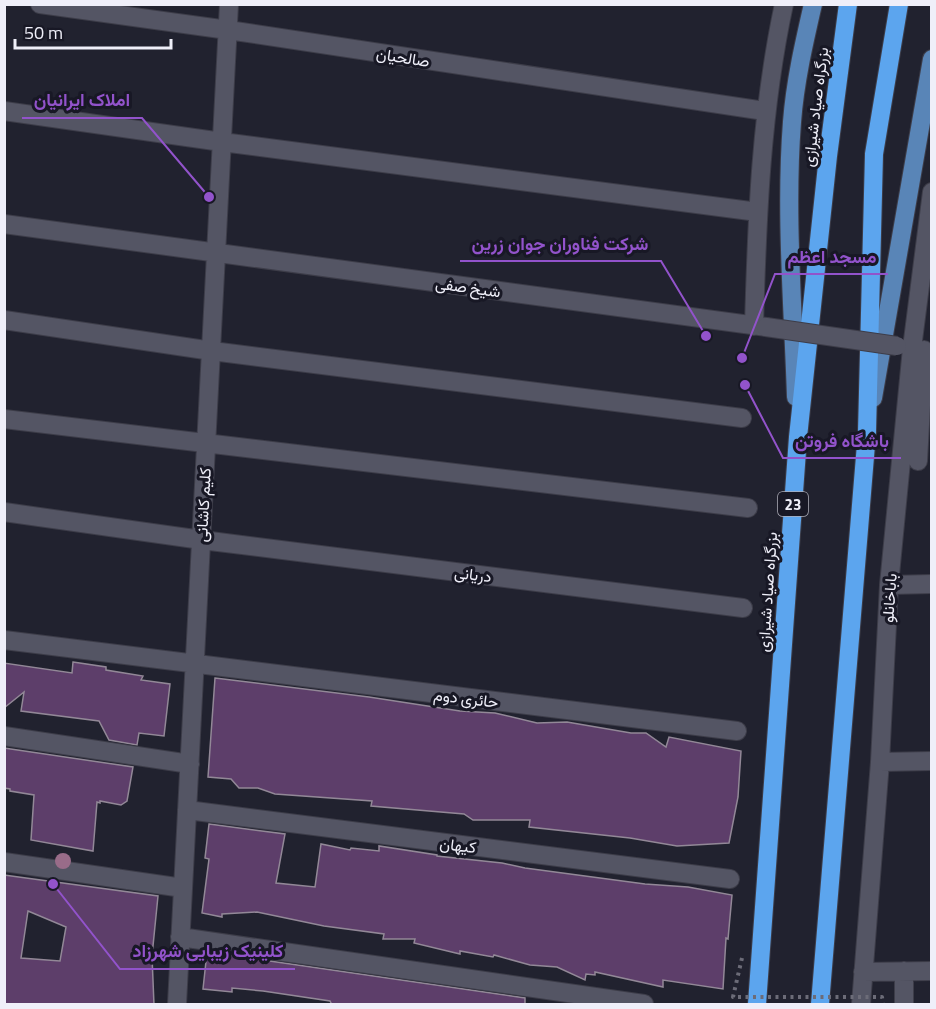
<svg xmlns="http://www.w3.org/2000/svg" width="936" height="1009" font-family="'Titillium Web',Vazirmatn,sans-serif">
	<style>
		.building { fill: #5d3e6a; stroke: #928897; stroke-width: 1.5; fill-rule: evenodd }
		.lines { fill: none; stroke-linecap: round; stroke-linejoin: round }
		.minor-casing { stroke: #3d3d49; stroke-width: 20 }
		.major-casing { stroke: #3d3d49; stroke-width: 20 }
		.highway-casing { stroke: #3d3d49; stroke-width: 20 }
		.minor { stroke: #545564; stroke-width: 18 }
		.major { stroke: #5985b7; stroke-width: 18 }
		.highway { stroke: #5ca5ee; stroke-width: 18 }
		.minor-bridge-casing { stroke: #3d3d49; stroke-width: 20; stroke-linecap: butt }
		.path-bridge { stroke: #6c6c78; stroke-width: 4; stroke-dasharray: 3 4.5; stroke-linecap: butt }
		.minor-bridge { stroke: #545564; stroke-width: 18 }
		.tree { fill: #996c89 }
		.labels { text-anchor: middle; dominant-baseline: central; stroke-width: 6; stroke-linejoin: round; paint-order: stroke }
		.shield { fill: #181825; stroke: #aeaeb9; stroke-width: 1.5 }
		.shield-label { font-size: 15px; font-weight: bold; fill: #efeff9 }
		.street-label { font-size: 16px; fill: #efeff9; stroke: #181825 }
		.leader { fill: none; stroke: #9253cb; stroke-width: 2 }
		.callout-dot { fill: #9253cb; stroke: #181825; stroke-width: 2 }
		.callout-label { font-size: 18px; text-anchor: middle; font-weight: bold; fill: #9253cb; stroke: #181825; stroke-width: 6; stroke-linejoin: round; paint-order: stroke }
	</style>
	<rect width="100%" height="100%" fill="#21222f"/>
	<!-- building -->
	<path class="building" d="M73,662L106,667V670L143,676L141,680L170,684L164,736L139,733L137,745L109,740L99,721L21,711L24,692L4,708V663L72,673Z
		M215,678L369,697L460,711L495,713L537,723L567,722L631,733H646L666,747L669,737L741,751L738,797L729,843L677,846L630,838L529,827L530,820H473L464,814L371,806L372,801L275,794L258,788H239L231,779L208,777Z
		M4,748L133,767L127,801L121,805L100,801V803L97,802L93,851L31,840L34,795L10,791V789L4,788Z
		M209,824L285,834L276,883L315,887L321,844L350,850L351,848L379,851V846L437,855V856L502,863L525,868L645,884L688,887L732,895L728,939L726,938L723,989L663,980V987L595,972V975L586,974L585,980L557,967L530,965L494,955L493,957L460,951V954L414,943L415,939H383L384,934L324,926L257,912L222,914V917L202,913L209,859L205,858Z
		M4,875L158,896L152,956L154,1005H4ZM28,911L66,927L60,961L21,958Z
		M207,952L525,998V1005H332L330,1001L263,991L232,988V992L203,989Z"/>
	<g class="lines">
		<!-- minor casing -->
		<g class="minor-casing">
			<path id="minor" d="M40,4L228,30L765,111
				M4,111L222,142L758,212
				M4,224L766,327
				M4,320L212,351L742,418
				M754,326C757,218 761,111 784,4
				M4,419L748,508
				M918,461L924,350
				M4,512L202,540L743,608
				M889,585L932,584
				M4,640L737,731
				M4,736L190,764
				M880,762L932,761
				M187,810L730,879
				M4,862L183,888
				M180,937L644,1004
				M863,972L932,971
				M177,1004L229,4
				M861,1004L880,762L889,585L912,348L932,192
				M904,1004V971"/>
		</g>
		<!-- major casing -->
		<g class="major-casing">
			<path id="major" d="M796,397C793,306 785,212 792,122C795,82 804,43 813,4
				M873,398L932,59"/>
		</g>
		<!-- highway casing -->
		<g class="highway-casing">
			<path id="highway" d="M757,1004L798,437L828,156L848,4
				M820,1004L867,432L874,154L899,4"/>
		</g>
		<!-- minor -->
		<use href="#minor" class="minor"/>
		<!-- major -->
		<use href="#major" class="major"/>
		<!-- highway -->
		<use href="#highway" class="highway"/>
		<!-- minor-bridge casing -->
		<g class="minor-bridge-casing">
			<path id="minor-bridge" d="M766,327L897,346"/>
		</g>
		<!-- path-bridge -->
		<path class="path-bridge" d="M742,958L733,997H882L883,1004"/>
		<!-- minor-bridge -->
		<use href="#minor-bridge" class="minor-bridge"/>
	</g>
	<!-- trees -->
	<circle class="tree" cx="63" cy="861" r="8"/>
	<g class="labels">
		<!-- shield labels -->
		<rect class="shield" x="778" y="492" width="30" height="24" rx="4.5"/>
		<g class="shield-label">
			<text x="793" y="504">23</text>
		</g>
		<!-- street labels -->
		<g class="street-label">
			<text transform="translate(403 57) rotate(9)">صالحیان</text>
			<text transform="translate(815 107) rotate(-83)">بزرگراه صیاد شیرازی</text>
			<text transform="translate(468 287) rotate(8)">شیخ صفی</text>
			<text transform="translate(203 505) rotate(-87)">کلیم کاشانی</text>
			<text transform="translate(473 574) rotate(7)">دریانی</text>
			<text transform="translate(767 592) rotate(-86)">بزرگراه صیاد شیرازی</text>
			<text transform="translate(889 598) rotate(-86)">باباخانلو</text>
			<text transform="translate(466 698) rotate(7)">حائری دوم</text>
			<text transform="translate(458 845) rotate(7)">کیهان</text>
		</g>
	</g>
	<!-- callouts -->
	<path class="leader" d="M209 197L142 118H22M706 336L661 261H460M742 358L775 274H888M745 385L783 458H901M53 884L120 969H295"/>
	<g class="callout-dot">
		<circle cx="209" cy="197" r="6"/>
		<circle cx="706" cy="336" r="6"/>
		<circle cx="742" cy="358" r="6"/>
		<circle cx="745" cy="385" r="6"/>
		<circle cx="53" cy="884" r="6"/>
	</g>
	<g class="callout-label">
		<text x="82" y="106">املاک ایرانیان</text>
		<text x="560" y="250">شرکت فناوران جوان زرین</text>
		<text x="832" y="263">مسجد اعظم</text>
		<text x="842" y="447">باشگاه فروتن</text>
		<text x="208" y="957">کلینیک زیبایی شهرزاد</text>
	</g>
	<!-- border -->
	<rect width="936" height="1009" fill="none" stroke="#efeff9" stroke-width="12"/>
	<!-- scale -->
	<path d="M15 39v9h156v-9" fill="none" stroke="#efeff9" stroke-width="3"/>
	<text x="24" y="39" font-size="18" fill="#efeff9" stroke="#181825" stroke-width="4.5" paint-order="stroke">50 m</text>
</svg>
